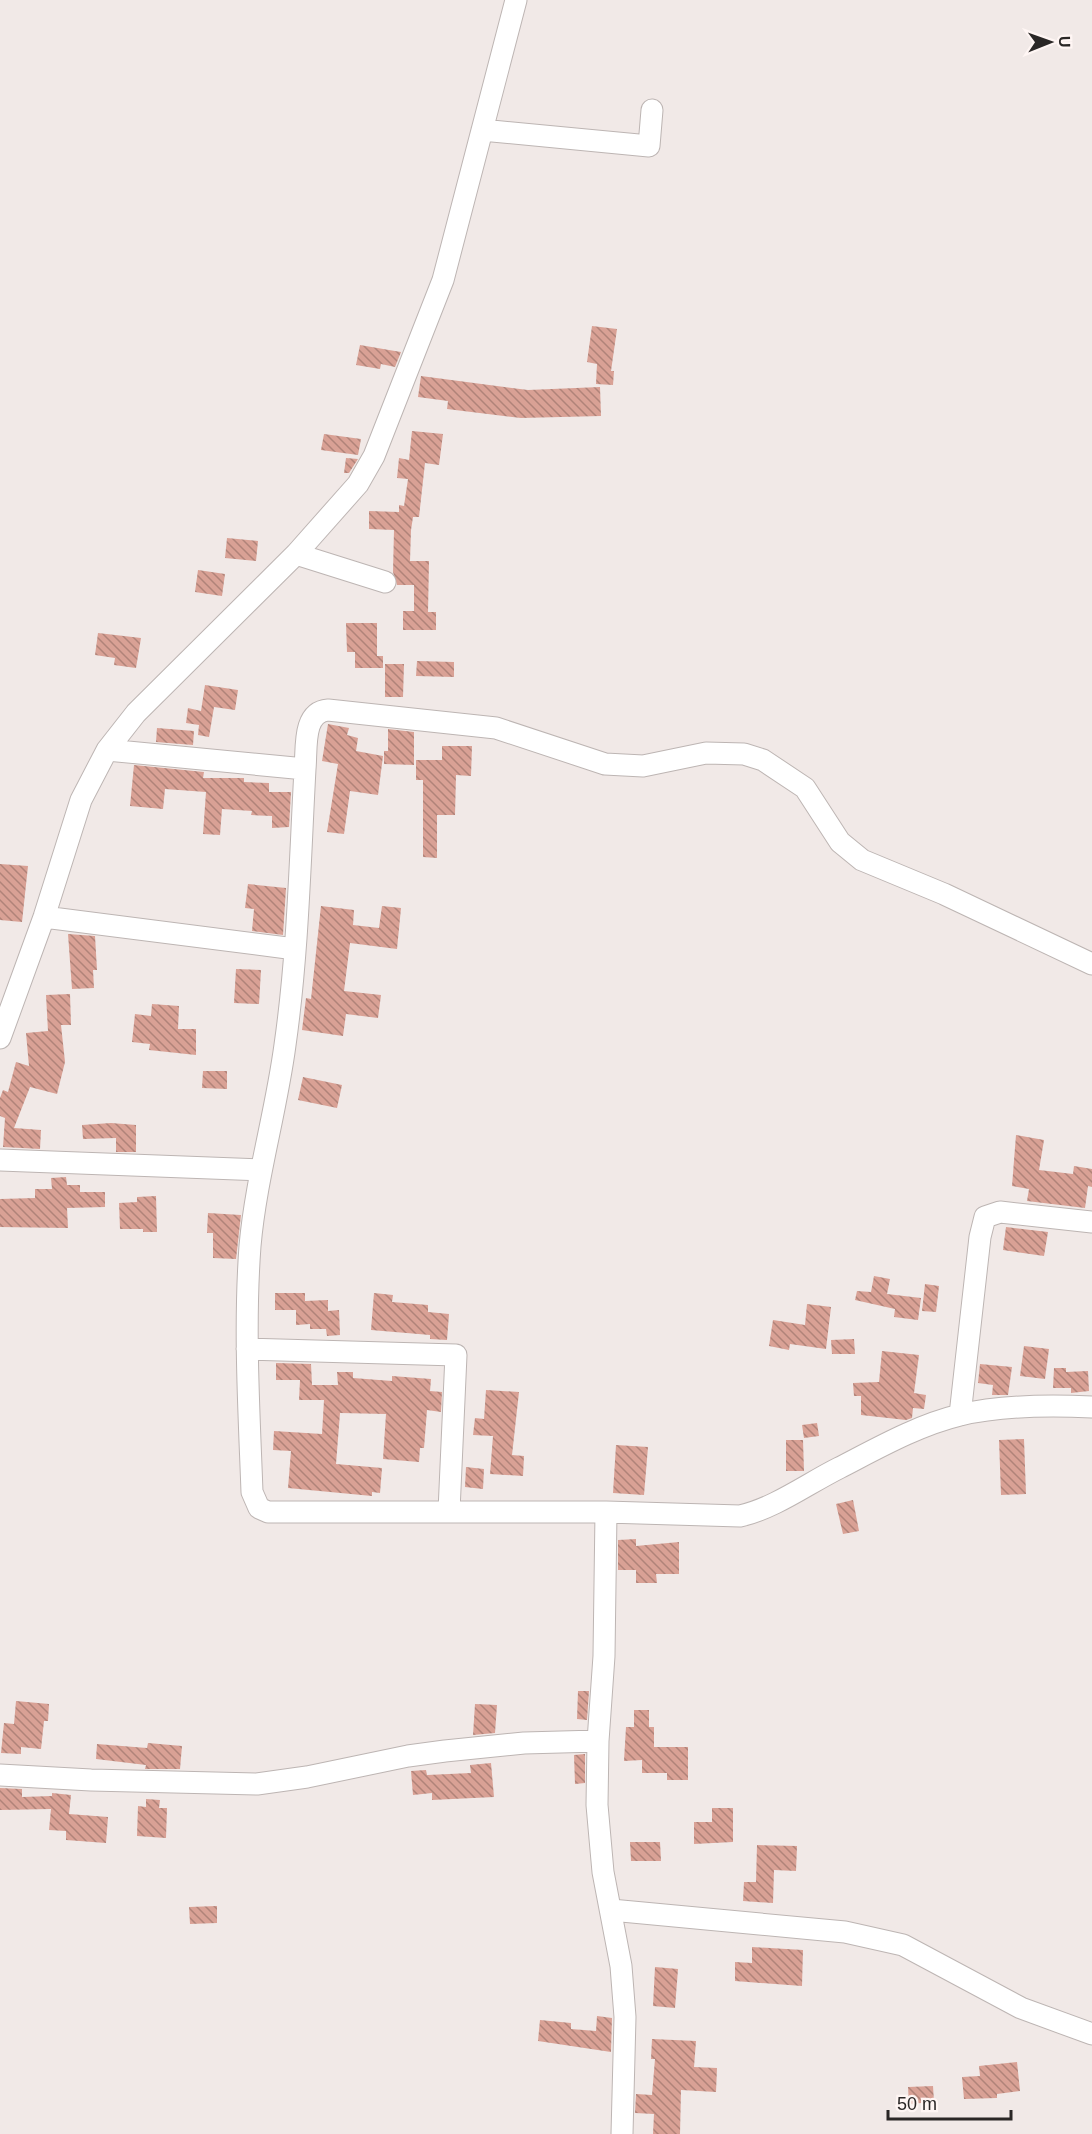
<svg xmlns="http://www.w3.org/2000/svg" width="1092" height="2134" font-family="Arial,sans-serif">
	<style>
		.building { fill: url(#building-back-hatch) }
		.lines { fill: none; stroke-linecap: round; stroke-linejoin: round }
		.minor-casing { stroke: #bdb5b3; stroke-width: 23 }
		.minor { stroke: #fff; stroke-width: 21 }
	</style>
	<defs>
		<pattern id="building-back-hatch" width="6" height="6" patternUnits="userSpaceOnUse" patternTransform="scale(1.5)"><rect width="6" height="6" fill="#d9a195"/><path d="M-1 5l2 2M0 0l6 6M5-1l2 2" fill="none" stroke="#b08379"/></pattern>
	</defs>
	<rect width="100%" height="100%" fill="#f1e9e7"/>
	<!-- building -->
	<path class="building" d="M592,326L617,329L611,371H614L613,385L596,384L597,364L587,362Z
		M360,345L389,350L401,352L395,367L381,364L380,369L356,365Z
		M421,376L528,390L600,387L601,416L521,418L447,409L448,401L418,397Z
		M412,431L443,434L439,465L425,463L419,517H413L411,530L410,561H429L428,612H436V630H403V611H414V585H397L393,572L394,530L369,529V511L399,512V505L404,506L408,479L397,478L399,458L409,460Z
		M324,434L361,439L358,455L321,450Z
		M346,458L358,459L349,473H344Z
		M227,538L258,541L256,561L225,558Z
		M198,570L225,574L222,596L195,592Z
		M346,623H377V656H383V668H355V652H347Z
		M98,633L141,638L136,668L114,665L115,658L95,655Z
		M417,661L454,662V677L416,676Z
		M385,664H404L403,697H385Z
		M205,685L238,690L235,710L214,707L209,737L198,735L199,725L186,723L188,708L201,711Z
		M328,724L349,728L347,735L358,738L356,751L383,756L378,795L350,791L344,834L327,832L338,764L322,761Z
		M157,728L194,731L193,745L156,742Z
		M388,729L414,732V765L384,764V751H388Z
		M442,746H472L471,776L456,775L455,815H437V858L423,857V780H416V760H442Z
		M134,765L204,772L203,778H244V782L269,783V792H291L289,827L272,828V816L251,815L252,811L222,809L220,835L203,834L206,792L165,789L163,809L130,806Z
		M0,864L28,866L22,922L0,920Z
		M248,884L286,888L283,935L252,931L254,909L245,908Z
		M321,906L354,910L353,925L379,928L382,906L401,908L397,949L350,943L344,991L381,995L378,1018L346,1014L343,1036L302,1030L306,998L311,999Z
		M68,934L95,936L97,970H93L94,988L72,989Z
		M236,969L261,970L259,1004L234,1003Z
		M70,994L71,1025H61L65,1062L57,1094L30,1087L14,1128L41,1130L40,1149L3,1147L5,1118L0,1116V1098L3,1090L8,1092L16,1062L29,1066L26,1033L48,1031L46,995Z
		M152,1004L179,1006L178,1029H196V1055L149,1050L150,1044L132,1042L135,1014L151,1016Z
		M203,1071H227V1089L202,1088Z
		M303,1077L342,1085L337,1108L298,1100Z
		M111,1123L136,1125V1152H116V1138L83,1139L82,1125Z
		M1016,1135L1044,1140L1039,1170L1073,1174L1074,1166L1092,1169V1187L1088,1186L1085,1208L1027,1201L1029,1189L1012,1186Z
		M66,1177L67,1185H80V1192H105V1207L67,1208L68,1228L0,1227V1199L35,1198V1189H52L51,1178Z
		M156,1196L157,1232H143V1229H120L119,1203L137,1202V1197Z
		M208,1213L241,1215L236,1259L213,1258V1233H207Z
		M1006,1227L1048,1232L1044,1256L1003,1250Z
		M874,1276L890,1279L887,1294L921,1298L918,1320L894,1317L895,1309L855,1300L857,1291L871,1292Z
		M925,1284L939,1286L936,1312L922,1311Z
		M275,1293H305V1301L328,1300V1311L339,1310L340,1335L327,1336L326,1329H310V1324L296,1325V1310H275Z
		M374,1293L393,1295L392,1302L428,1305V1312L449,1314L447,1340L430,1339V1335L371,1330Z
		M807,1304L831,1307L826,1349L790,1344L789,1350L769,1346L773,1320L805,1325Z
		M854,1339L855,1354H832L831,1340Z
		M1024,1346L1049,1349L1045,1379L1020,1376Z
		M882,1351L919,1355L914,1393L926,1395L924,1409L913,1408L912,1418L906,1420L861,1415V1396H854L853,1383L879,1382Z
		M276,1363L311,1364L312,1385H338L337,1372H353V1378L392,1381V1376L431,1379L430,1391L442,1392L441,1412L427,1410L424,1448H420L419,1462L383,1459L386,1414L340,1413L336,1464L382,1468L380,1493L372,1492V1496L288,1488L291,1451L273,1450L274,1431L322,1434L324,1400H299L300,1380H276Z
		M980,1364L1012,1367L1008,1395H992L993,1385L978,1383Z
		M1054,1368H1066V1372L1088,1371L1089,1391L1071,1393V1388H1053Z
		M486,1390L519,1392L512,1455L524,1456L523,1476L490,1474L493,1436L473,1435L475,1418L484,1419Z
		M817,1423L819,1436L804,1438L802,1425Z
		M1024,1439L1026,1494L1001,1495L999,1440Z
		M786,1440H803L804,1471H786Z
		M616,1445L648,1447L644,1495L613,1493Z
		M466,1467L484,1469L483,1489L465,1487Z
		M853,1500L859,1531L843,1534L836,1504Z
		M636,1539V1546L679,1542V1574H656L657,1583H636V1570H618V1540Z
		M578,1691H589L587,1720L577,1719Z
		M16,1701L49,1704L48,1721H44L41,1749L21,1747V1754L1,1753L4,1723L14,1724Z
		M475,1704L497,1705L495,1733L473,1735Z
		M634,1710H649V1727H654V1747H688V1780H667V1773H642V1760L624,1761L626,1727H634Z
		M148,1743L182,1746L180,1769H145L146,1765L96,1759L97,1744L147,1748Z
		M585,1754V1783L575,1784L574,1755Z
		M491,1763L494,1797L432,1800V1793L413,1795L411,1771L426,1770L427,1775L471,1773L470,1765Z
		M0,1788L22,1789V1797L52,1796V1793L71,1795L69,1814L108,1817L106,1843L66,1840V1831L49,1830L51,1809L0,1810Z
		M146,1799L160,1800L159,1808H167L166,1838L137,1836L138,1806L146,1807Z
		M712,1808H733V1842L694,1844V1822H712Z
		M630,1842H660L661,1861H631Z
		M757,1845L797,1846L796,1871L774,1870L773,1903L743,1901L744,1882H756Z
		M217,1906V1923L190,1924L189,1907Z
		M752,1947L803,1950L802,1986L735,1981V1962L752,1963Z
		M655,1967L678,1969L675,2008L653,2006Z
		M597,2016L612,2018L611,2052L538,2041L540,2020L571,2023V2029L596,2031Z
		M652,2039L696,2041L694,2067L717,2068L716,2092L681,2090L680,2134H653L654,2114L635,2113L636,2094L652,2095L655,2059H651Z
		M1017,2062L1020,2091L997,2094V2098L964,2099L962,2077L980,2076L979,2066Z
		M933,2086L934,2102L909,2104L908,2087Z"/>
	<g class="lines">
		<!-- minor casing -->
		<g class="minor-casing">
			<path id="minor" d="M482,130L649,146L652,110
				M296,554L385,582
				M107,750L305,769C300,861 298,954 285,1045C276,1113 256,1178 250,1246C244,1328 249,1410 252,1492L259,1508L268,1512H606L604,1656L598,1741
				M305,769C307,749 302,712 328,710L496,728L605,764L643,766L706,753L744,754L763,760L805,788L840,842L862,860L944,894L1092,964
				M44,917L295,949
				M0,1038L44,917L81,800L107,750L136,713L296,554L358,484L374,456L443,280L516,0
				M0,1160L260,1170
				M247,1349L456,1355L449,1511
				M960,1415L980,1237L985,1217L1000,1212L1092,1222
				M606,1512L740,1516C775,1508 807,1484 839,1468C876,1449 918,1425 960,1415C1001,1405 1049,1405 1092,1407
				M0,1775L91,1780L257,1784L307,1777L408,1756L445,1751L524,1743L598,1741L597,1805L603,1872L621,1966L625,2017L622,2134
				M611,1910L845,1932L903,1945L1021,2008L1092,2034"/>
		</g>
		<!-- minor -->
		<use href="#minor" class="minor"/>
	</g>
	<!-- north arrow -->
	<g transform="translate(1050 42) rotate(89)" stroke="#fff6f4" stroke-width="4.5" paint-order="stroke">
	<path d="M0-4.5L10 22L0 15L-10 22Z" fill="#2a2726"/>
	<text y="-9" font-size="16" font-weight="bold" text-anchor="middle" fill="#2a2726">U</text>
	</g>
	<!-- scale -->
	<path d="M888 2110v9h123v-9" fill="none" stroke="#2a2726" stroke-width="3"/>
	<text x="897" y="2110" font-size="18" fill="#2a2726" stroke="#fff6f4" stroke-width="4.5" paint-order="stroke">50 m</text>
</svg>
